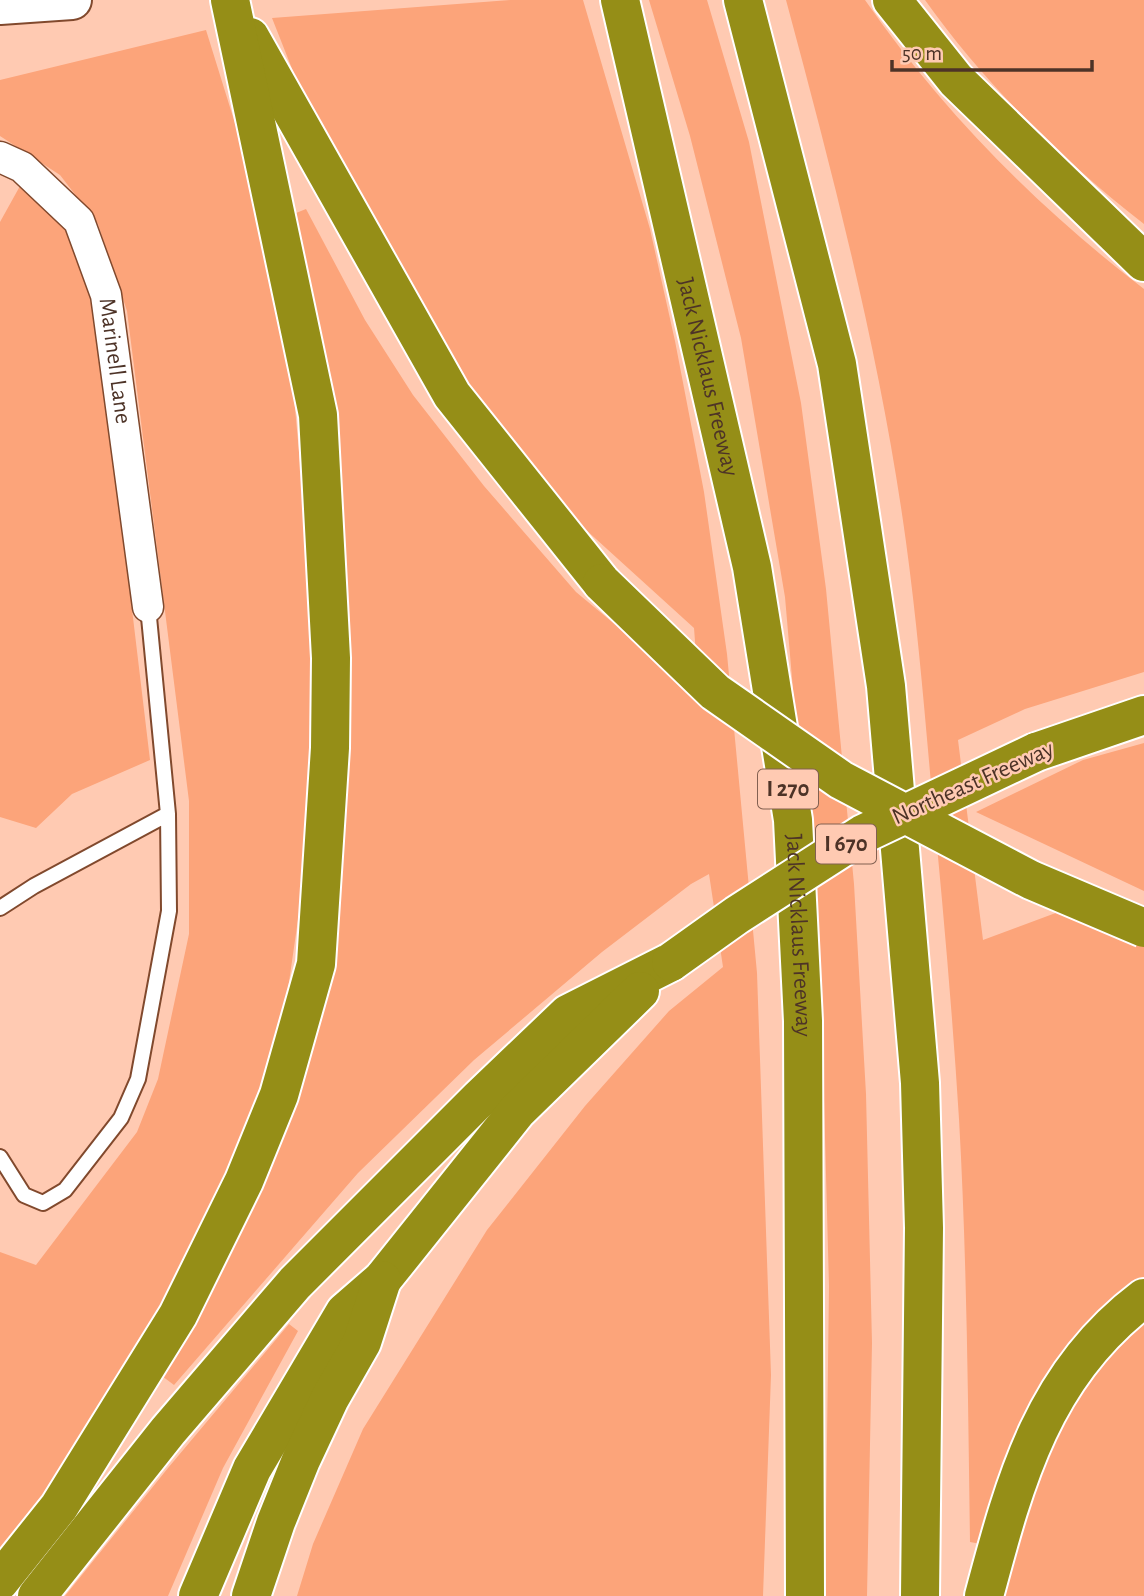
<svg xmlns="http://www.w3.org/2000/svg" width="1144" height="1596" font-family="'Alegreya Sans',sans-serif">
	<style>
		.green { fill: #fca47a }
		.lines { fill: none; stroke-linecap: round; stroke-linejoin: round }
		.lane-casing { stroke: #81492d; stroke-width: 18 }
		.street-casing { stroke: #81492d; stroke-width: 33 }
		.secondary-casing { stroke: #81492d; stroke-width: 42 }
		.highway-casing { stroke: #fff; stroke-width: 42 }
		.lane { stroke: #fff; stroke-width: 14 }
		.street { stroke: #fff; stroke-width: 30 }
		.secondary { stroke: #fff; stroke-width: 38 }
		.highway { stroke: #958e17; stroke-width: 38 }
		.highway-bridge-casing { stroke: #fff; stroke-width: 42; stroke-linecap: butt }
		.highway-bridge { stroke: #958e17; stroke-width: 38 }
		.labels { text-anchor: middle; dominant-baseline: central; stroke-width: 5; stroke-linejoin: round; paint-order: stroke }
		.shield { fill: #ffcab2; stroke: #826051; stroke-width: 2 }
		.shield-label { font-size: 23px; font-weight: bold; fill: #4d3327 }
		.street-label { font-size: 24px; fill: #4d3327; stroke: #ffcab2 }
	</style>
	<rect width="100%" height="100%" fill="#ffcab2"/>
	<!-- green -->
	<path class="green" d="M510,0H583L650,229L675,341L704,492L727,654L757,973L771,1375L763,1596H297L313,1544L363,1429L487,1230L585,1106L669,1011L723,967L709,874L691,884L602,952L474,1060L358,1173L174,1385L162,1376L208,1300L248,1210L318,986L335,442L314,303L296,213L306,209L365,320L413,395L484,486L576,592L699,694L694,628L585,529L489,416L400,282L315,127L272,18Z
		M649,0H707L749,142L801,403L826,589L854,884L866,1094L872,1343L867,1596H825L829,1286L822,1025L785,597L741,338L690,136Z
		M786,0H865C941,110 1038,208 1144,289V672L1025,709L958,740L983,940L1061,911L1144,946V1277L1128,1287L981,1544L970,1542C968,1401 967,1260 959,1119C952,1007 942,895 931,784C924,703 917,623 906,542C881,358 834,179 786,0Z
		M925,0H1144V224C1064,162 984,83 925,0Z
		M206,30L251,175L291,365L308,549L313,718L306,864L288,989L245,1139L209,1225L83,1444L0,1551V1252L36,1265L137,1132L158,1079L189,934V801L127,311L98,224L60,175L0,136V80Z
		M20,186L52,213L72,238L88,282L126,559L150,760L72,794L36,828L0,817V222Z
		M1144,743V891L976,812L1083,760Z
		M1144,1318V1596H1004L1017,1546L1049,1445L1087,1376Z
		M289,1324L298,1331L223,1468L168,1596H65L168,1468Z"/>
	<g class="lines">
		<!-- lane casing -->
		<g class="lane-casing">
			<path id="lane" d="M0,908L34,886L168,814
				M0,1157L24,1195L43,1203L65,1190L121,1118L138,1079L169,911L168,814L148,607"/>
		</g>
		<!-- street casing -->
		<g class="street-casing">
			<g id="street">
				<path id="s1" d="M0,157L22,167L79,221L106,295L148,607"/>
			</g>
		</g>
		<!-- secondary casing -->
		<g class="secondary-casing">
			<path id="secondary" d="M0,5L72,0"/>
		</g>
		<!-- highway casing -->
		<g class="highway-casing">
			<g id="highway">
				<path id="s2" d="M620,0L752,567L793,820L803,1021L805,1596"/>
				<path d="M743,0L837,364L886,686L920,1083L924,1228L920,1596"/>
				<path d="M892,0L956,80L1144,262"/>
				<path d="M250,37L452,395L602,583"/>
				<path d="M1036,752L1144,715"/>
				<path d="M0,1581L59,1507L178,1315L244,1181L279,1095L316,964L330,748L331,658L318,415L230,0"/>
				<path d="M37,1596L168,1431L295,1283L480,1098L568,1014L671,962"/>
				<path d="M198,1596L252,1469L345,1312L382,1280L517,1111L640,991"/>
				<path d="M251,1596L276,1522L301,1460L330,1398L362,1342L382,1280"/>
				<path d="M984,1596C1015,1480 1043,1374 1144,1298"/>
			</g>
		</g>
		<!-- lane -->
		<use href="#lane" class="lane"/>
		<!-- street -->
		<use href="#street" class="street"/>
		<!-- secondary -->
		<use href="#secondary" class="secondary"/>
		<!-- highway -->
		<use href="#highway" class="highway"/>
		<!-- highway-bridge casing -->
		<g class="highway-bridge-casing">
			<path id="highway-bridge" d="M602,583L715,692L841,780L1031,880L1144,928
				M671,962L737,915L863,834L1036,752"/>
		</g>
		<!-- highway-bridge -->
		<use href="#highway-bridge" class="highway-bridge"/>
	</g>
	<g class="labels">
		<!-- shield labels -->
		<g class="shield">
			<rect x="758" y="769.5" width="60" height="39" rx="5"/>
			<rect x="816" y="824.5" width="60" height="39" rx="5"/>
		</g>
		<g class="shield-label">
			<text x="788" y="789">I 270</text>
			<text x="846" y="844">I 670</text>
		</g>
		<!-- street labels -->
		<g class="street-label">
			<text stroke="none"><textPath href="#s1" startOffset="248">Marinell Lane</textPath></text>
			<text stroke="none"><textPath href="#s2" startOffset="387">Jack Nicklaus Freeway</textPath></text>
			<text transform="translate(973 783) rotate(-24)">Northeast Freeway</text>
			<text stroke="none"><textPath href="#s2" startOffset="954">Jack Nicklaus Freeway</textPath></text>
		</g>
	</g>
	<!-- scale -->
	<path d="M892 60v10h200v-10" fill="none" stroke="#4d3327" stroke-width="3.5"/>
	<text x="902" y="60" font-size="21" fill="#4d3327" stroke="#ffcab2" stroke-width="5" paint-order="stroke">50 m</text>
</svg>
